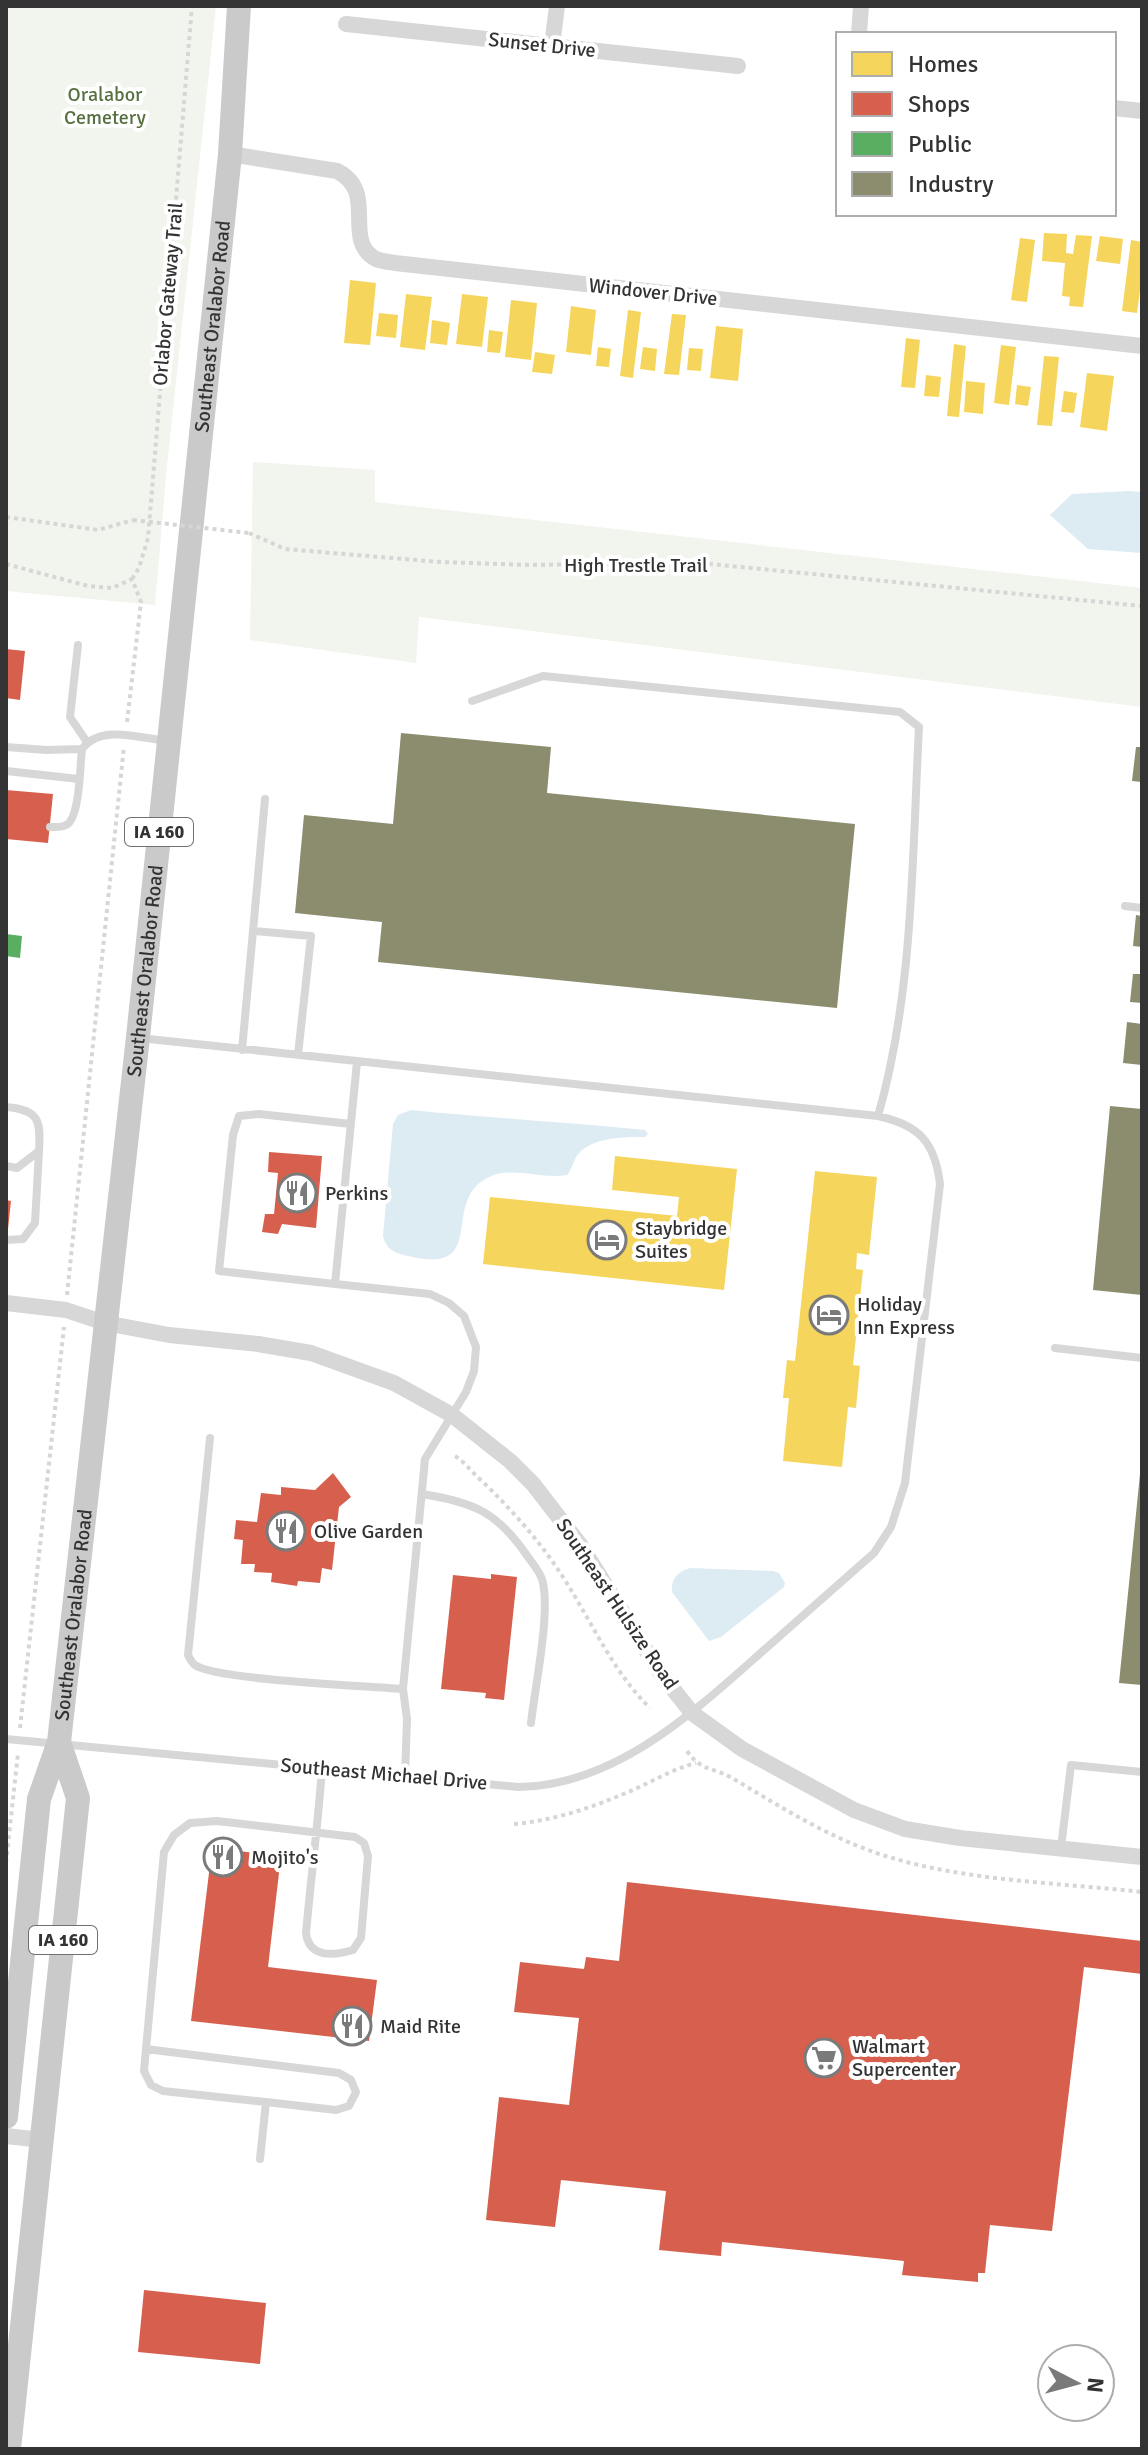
<svg xmlns="http://www.w3.org/2000/svg" width="1148" height="2455" font-family="Signika,sans-serif">
	<style>
		.green { fill: #f1f5ed }
		.water { fill: #ddebf3 }
		.homes { fill: #f6d55c }
		.shops { fill: #d6604d }
		.public { fill: #5aae61 }
		.industry { fill: #8c8c6e }
		.lines { fill: none; stroke-linecap: round; stroke-linejoin: round }
		.path { stroke: #d6d6d6; stroke-width: 4; stroke-dasharray: 4 4; stroke-linecap: butt }
		.lane { stroke: #d7d7d7; stroke-width: 8 }
		.street { stroke: #d7d7d7; stroke-width: 16 }
		.primary { stroke: #cacaca; stroke-width: 24 }
		.path-bridge { stroke: #d6d6d6; stroke-width: 4; stroke-dasharray: 4 4; stroke-linecap: butt }
		.labels { text-anchor: middle; dominant-baseline: central; stroke-width: 8; stroke-linejoin: round; paint-order: stroke }
		.shield { fill: #fff; stroke: #707070; stroke-width: 2 }
		.shield-label { font-size: 18px; font-weight: bold; fill: #333 }
		.street-label { font-size: 20px; fill: #333; stroke: #fff }
		.park-label { font-size: 20px; fill: #56703f; stroke: #fff }
		.poi-label { font-size: 20px; fill: #333; stroke: #fff; text-anchor: start }
	</style>
	<rect width="100%" height="100%" fill="#fff"/>
	<!-- green -->
	<path class="green" d="M6,6H216L167,466L155,605L6,591Z
		M253,462L375,470V502L1142,588V707L419,617L416,663L250,640Z"/>
	<!-- water -->
	<path class="water" d="M1129,491L1142,492V553L1088,549L1050,515L1072,494Z
		M411,1110C489,1118 567,1122 645,1130L648,1134L645,1137C624,1137 596,1137 580,1152C573,1159 573,1168 567,1175C541,1180 511,1165 487,1178C439,1203 492,1278 404,1255C392,1252 386,1248 383,1236L393,1124L398,1115Z
		M690,1568L773,1571L779,1573L785,1583L784,1587L721,1637L709,1641L672,1592C671,1579 677,1572 690,1568Z"/>
	<!-- homes -->
	<path class="homes" d="M1044,233L1067,234L1066,253L1073,254L1076,235L1092,236L1083,307L1069,306L1070,297L1062,296L1065,263L1042,261Z
		M1100,236L1123,239L1120,264L1096,261Z
		M1020,238L1035,240L1027,302L1011,300Z
		M1131,240L1142,242V276L1137,313L1122,311Z
		M350,280L376,283L370,345L344,343Z
		M406,294L432,297L425,350L400,347Z
		M462,294L488,297L482,347L456,344Z
		M511,300L537,303L531,360L505,357Z
		M571,306L596,310L591,355L566,352Z
		M628,310L641,312L633,378L620,376Z
		M379,313L398,315L396,338L376,336Z
		M672,314L686,315L679,375L664,374Z
		M432,320L450,323L447,345L430,343Z
		M716,326L743,329L738,381L710,378Z
		M489,330L503,332L500,353L487,352Z
		M906,338L920,340L915,388L901,387Z
		M954,344L966,346L959,417L947,416Z
		M1001,345L1016,347L1009,405L994,403Z
		M598,347L611,349L609,367L596,366Z
		M643,347L657,349L655,371L640,369Z
		M689,348L703,349L701,371L687,370Z
		M535,352L555,355L552,374L532,372Z
		M1044,356L1059,357L1052,426L1037,425Z
		M1087,373L1114,376L1107,431L1080,427Z
		M926,375L941,377L939,397L924,396Z
		M966,381L985,383L983,414L964,412Z
		M1017,385L1031,387L1028,406L1015,404Z
		M1064,391L1077,393L1074,413L1061,412Z
		M615,1156L737,1169L724,1290L483,1264L490,1197L677,1216L679,1197L612,1190Z
		M815,1171L877,1177L869,1255L857,1253L856,1269L863,1270L853,1365L860,1366L856,1408L848,1407L842,1467L783,1461L789,1398H783L787,1360L795,1361Z"/>
	<!-- shops -->
	<path class="shops" d="M6,649L25,651L20,700L6,698Z
		M6,790L53,794L48,843L6,839Z
		M269,1152L322,1156L316,1228L282,1224L278,1234L262,1232L265,1214H274L278,1173L268,1172Z
		M6,1200L11,1201L8,1229H6Z
		M333,1473L351,1497L339,1507L332,1570L322,1568L320,1583L298,1581L297,1586L271,1582L272,1573L254,1572L255,1564H241L243,1540L234,1539L236,1520L257,1522L261,1493L281,1495V1487L315,1490Z
		M491,1574L517,1577L504,1700L485,1698L486,1693L441,1689L453,1575L491,1579Z
		M212,1848L281,1856L268,1967L377,1980L369,2041L191,2021Z
		M627,1882L1142,1941V1974L1084,1967L1052,2231L990,2225L985,2273H978V2282L902,2275L904,2261L722,2242L721,2256L659,2250L666,2191L561,2180L555,2227L486,2220L499,2097L569,2105L579,2018L514,2012L520,1962L584,1969L586,1957L619,1961Z
		M144,2290L266,2303L260,2364L138,2352Z"/>
	<!-- public -->
	<path class="public" d="M6,934L22,936L20,958L6,956Z"/>
	<!-- industry -->
	<path class="industry" d="M401,733L551,747L547,793L855,824L837,1008L378,962L382,922L295,913L304,815L393,824Z
		M1136,747H1142V782L1132,781Z
		M1136,915L1142,916V947L1133,946Z
		M1133,974H1142V1003L1130,1002Z
		M1127,1022L1142,1024V1065L1123,1063Z
		M1110,1106L1142,1109V1295L1093,1290Z
		M1140,1474H1142V1685L1119,1683Z"/>
	<g class="lines">
		<!-- path -->
		<path class="path" d="M6,517L98,530L133,520
			M249,533L285,549L440,562L529,565L689,562L1142,606
			M6,564L88,586L112,588L132,579
			M132,579L139,568L148,538L192,6
			M127,722L141,602L132,579
			M67,1295L124,746
			M455,1456C466,1463 472,1473 482,1481C515,1513 544,1546 568,1585C594,1627 615,1674 650,1708
			M20,1728L64,1327
			M687,1751C702,1772 713,1767 732,1778C783,1808 832,1840 889,1857C967,1881 1061,1883 1142,1892
			M514,1824C550,1821 588,1809 621,1795C647,1785 669,1770 696,1763
			M6,1863L18,1753"/>
		<!-- lane -->
		<path class="lane" d="M78,645L70,717L87,742
			M472,701L543,676L900,712L919,727C912,856 914,991 878,1116
			M6,747L47,750L82,749
			M6,771L79,779
			M50,827C56,827 64,828 69,823C80,811 80,765 82,749C100,724 140,738 167,741
			M1125,906L1142,908
			M253,931L265,799
			M242,1050L253,931L311,936L298,1055
			M357,1062L335,1284L430,1294L449,1303L464,1316L476,1347L474,1371L466,1392L425,1459L403,1689L407,1719L405,1776
			M6,1107C39,1110 41,1120 39,1151L17,1168L6,1166
			M6,1240L23,1239L35,1223L39,1151
			M335,1284L219,1271L233,1135L239,1116L259,1114L351,1124
			M1055,1348L1142,1358
			M210,1438L188,1655C190,1659 192,1663 195,1665C216,1680 369,1686 403,1689
			M422,1494C473,1502 498,1512 528,1557C533,1564 542,1574 543,1583C550,1616 535,1687 531,1723
			M6,1739L518,1787C616,1786 695,1711 764,1650C800,1618 837,1586 874,1553L891,1527L905,1483L940,1184C935,1142 919,1125 878,1116L139,1038
			M1061,1848L1071,1765L1142,1772
			M146,2049L339,2073L351,2080L356,2092L349,2106L336,2110L266,2102
			M260,2159L266,2102L163,2091L151,2085L144,2071L164,1852L174,1835L190,1823L217,1821L355,1837L364,1843L368,1856L361,1938L353,1950C333,1956 309,1958 306,1933C311,1878 318,1823 322,1769"/>
		<!-- street -->
		<path class="street" d="M346,24L738,66
			M859,34L861,6
			M552,46L557,6
			M1114,108L1142,111
			M230,154L337,171C379,192 341,240 376,259C381,261 389,262 395,263L1142,346
			M6,1303L66,1310L105,1323L169,1335L258,1344L311,1353L394,1383L452,1415L510,1461L533,1484L581,1546L661,1674L692,1713L742,1749L854,1810L905,1829L960,1838L1142,1857
			M6,2136L42,2140"/>
		<!-- primary -->
		<g class="primary">
			<path id="s1" d="M6,2117L39,1799L59,1742L138,1037L193,512L230,154L239,6"/>
			<path d="M9,2449L78,1798L59,1742"/>
		</g>
		<!-- path-bridge -->
		<path class="path-bridge" d="M133,520L249,533"/>
	</g>
	<!-- icons -->
	<defs>
		<g id="restaurant-ring" transform="scale(2)"><circle r="9.5" fill="#fff" stroke="#7a7a7a" stroke-width="1.5"/><path d="M-5-6h1v4h1v-4h1v4h1v-4h1v5L-1.5 .5V6h-2V.5L-5-1ZM5-6V6H3V1.5H1.5Q1.5-4 5-6Z" fill="#7a7a7a"/></g>
		<g id="hotel-ring" transform="scale(2)"><circle r="9.5" fill="#fff" stroke="#7a7a7a" stroke-width="1.5"/><path d="M-6-4.5h1.5V1H6V5H4.5V3h-9V5H-6ZM-4 0a1.8 1.8 0 1 1 3.6 0ZM.5 0V-2.5h3Q6-2.5 6 0Z" fill="#7a7a7a"/></g>
		<g id="supermarket-ring" transform="scale(2)"><circle r="9.5" fill="#fff" stroke="#7a7a7a" stroke-width="1.5"/><path d="M-6-5.5h2.5l.6 2H6L4.5 2H-2.5L-4.4-4H-6ZM-1.5 3.2a1.3 1.3 0 1 0 .1 0ZM3 3.2a1.3 1.3 0 1 0 .1 0Z" fill="#7a7a7a"/></g>
	</defs>
	<g fill-rule="evenodd">
		<use href="#restaurant-ring" x="297" y="1193"/>
		<use href="#hotel-ring" x="607" y="1240"/>
		<use href="#hotel-ring" x="829" y="1315"/>
		<use href="#restaurant-ring" x="286" y="1531"/>
		<use href="#restaurant-ring" x="223" y="1857"/>
		<use href="#restaurant-ring" x="352" y="2026"/>
		<use href="#supermarket-ring" x="824" y="2058"/>
	</g>
	<g class="labels">
		<!-- shield labels -->
		<g class="shield">
			<rect x="125" y="818" width="68" height="28" rx="6"/>
			<rect x="29" y="1926" width="68" height="28" rx="6"/>
		</g>
		<g class="shield-label">
			<text x="159" y="832">IA 160</text>
			<text x="63" y="1940">IA 160</text>
		</g>
		<!-- street labels -->
		<g class="street-label">
			<text transform="translate(542 45) rotate(6)">Sunset Drive</text>
			<text transform="translate(653 292) rotate(6)">Windover Drive</text>
			<text transform="translate(168 294) rotate(-85)">Orlabor Gateway Trail</text>
			<text stroke="none"><textPath href="#s1" startOffset="1804">Southeast Oralabor Road</textPath></text>
			<text x="636" y="565">High Trestle Trail</text>
			<text stroke="none"><textPath href="#s1" startOffset="1156">Southeast Oralabor Road</textPath></text>
			<text transform="translate(617 1604) rotate(56)">Southeast Hulsize Road</text>
			<text stroke="none"><textPath href="#s1" startOffset="508">Southeast Oralabor Road</textPath></text>
			<text transform="translate(384 1774) rotate(5)">Southeast Michael Drive</text>
		</g>
		<!-- park labels -->
		<g class="park-label">
			<text x="105" y="94">Oralabor<tspan x="105" dy="23">Cemetery</tspan></text>
		</g>
		<!-- poi labels -->
		<g class="poi-label">
			<text x="325" y="1193">Perkins</text>
			<text x="635" y="1228">Staybridge<tspan x="635" dy="23">Suites</tspan></text>
			<text x="857" y="1304">Holiday<tspan x="857" dy="23">Inn Express</tspan></text>
			<text x="314" y="1531">Olive Garden</text>
			<text x="251" y="1857">Mojito's</text>
			<text x="380" y="2026">Maid Rite</text>
			<text x="852" y="2046">Walmart<tspan x="852" dy="23">Supercenter</tspan></text>
		</g>
	</g>
	<!-- border -->
	<rect width="1148" height="2455" fill="none" stroke="#333333" stroke-width="16"/>
	<!-- legend -->
	<rect x="836" y="32" width="280" height="184" fill="#ffffff" stroke="#adadad" stroke-width="2"/>
	<rect x="852" y="52" width="40" height="24" fill="#f6d55c" stroke="#adadad" stroke-width="2"/>
	<text x="908" y="72" font-size="24" fill="#333333">Homes</text>
	<rect x="852" y="92" width="40" height="24" fill="#d6604d" stroke="#adadad" stroke-width="2"/>
	<text x="908" y="112" font-size="24" fill="#333333">Shops</text>
	<rect x="852" y="132" width="40" height="24" fill="#5aae61" stroke="#adadad" stroke-width="2"/>
	<text x="908" y="152" font-size="24" fill="#333333">Public</text>
	<rect x="852" y="172" width="40" height="24" fill="#8c8c6e" stroke="#adadad" stroke-width="2"/>
	<text x="908" y="192" font-size="24" fill="#333333">Industry</text>
	<!-- north arrow -->
	<g transform="translate(1076 2383) rotate(96)"><circle r="38" fill="#ffffff" stroke="#adadad" stroke-width="2"/>
	<path d="M0-6L14 30L0 20L-14 30Z" fill="#7a7a7a"/>
	<text y="-12" font-size="22" font-weight="bold" text-anchor="middle" fill="#333333">N</text>
	</g>
</svg>
